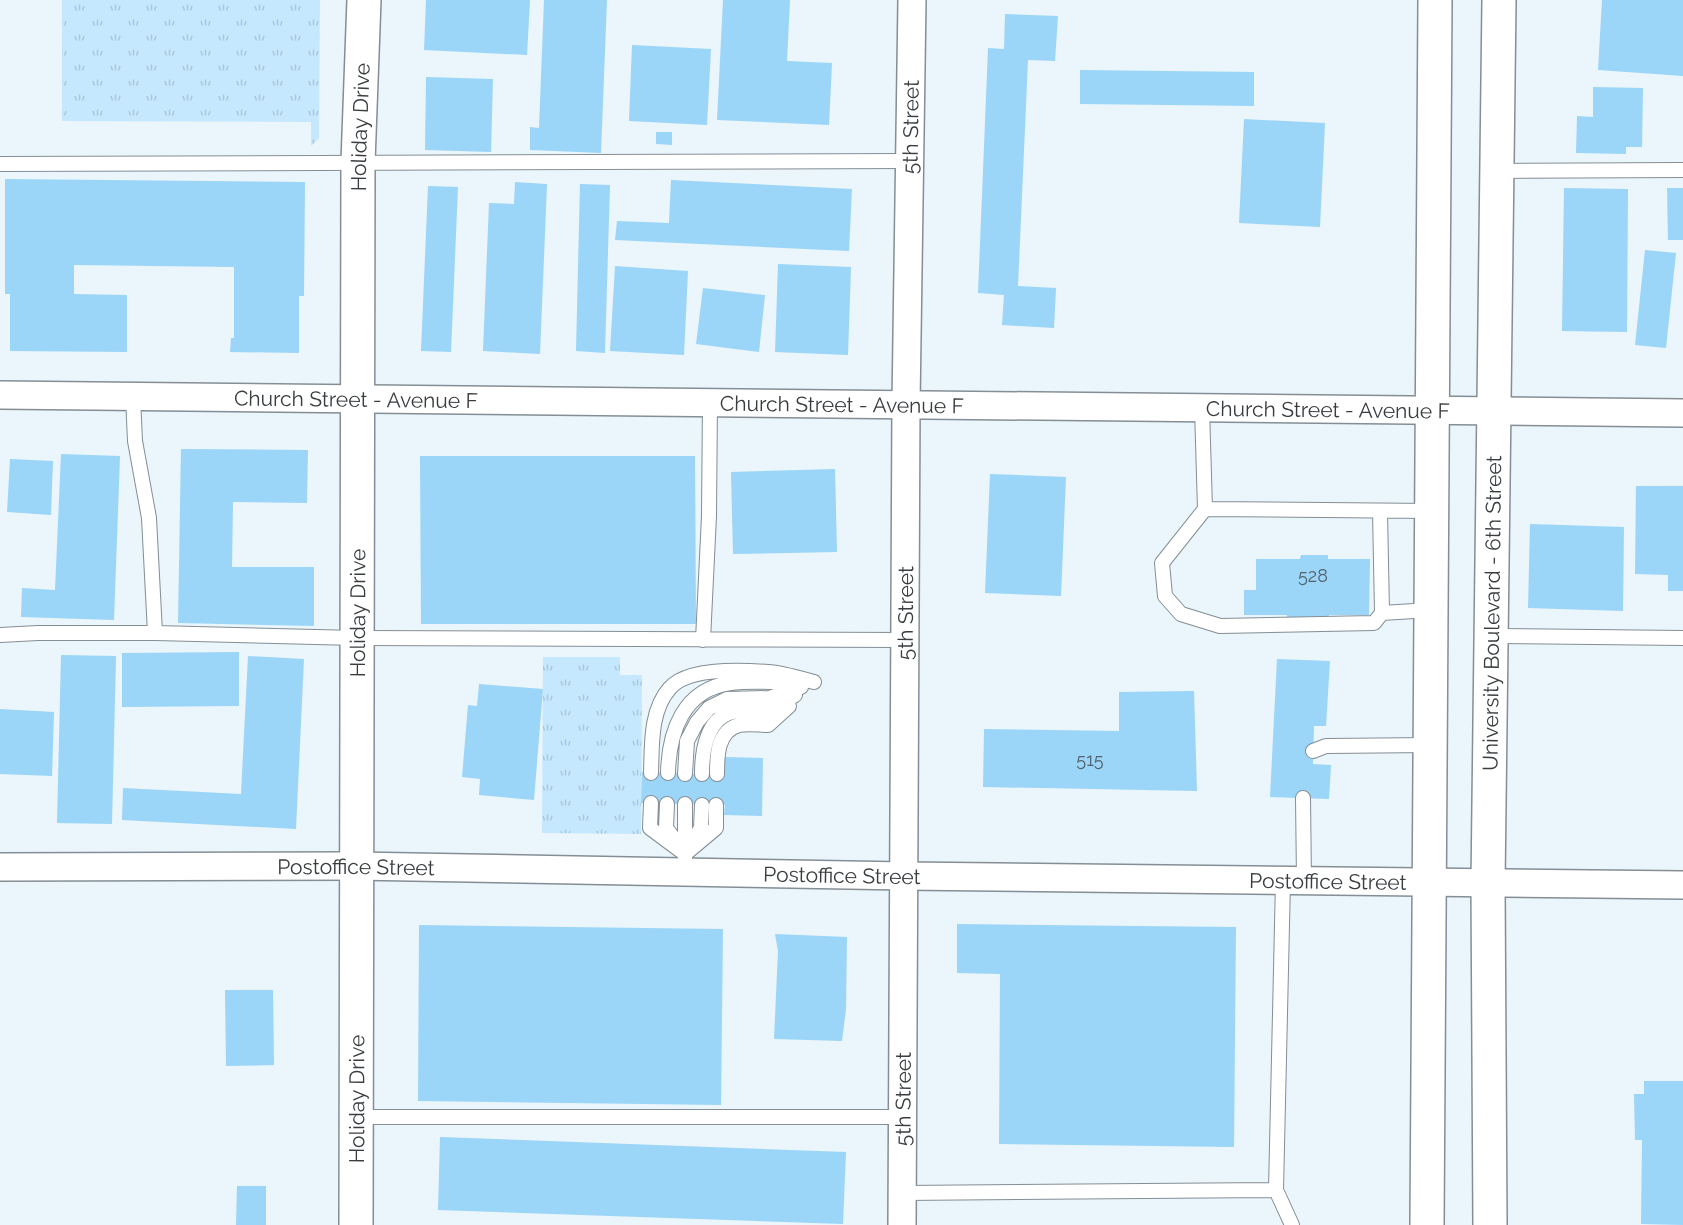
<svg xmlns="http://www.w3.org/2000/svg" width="1683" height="1225" font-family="Raleway,sans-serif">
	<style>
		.grass { fill: url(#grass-tufts) }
		.building { fill: #9bd5f8 }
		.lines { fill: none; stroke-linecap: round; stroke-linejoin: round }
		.service-casing { stroke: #848e94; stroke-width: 16 }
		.minor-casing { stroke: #848e94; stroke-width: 30 }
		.tertiary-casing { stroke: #848e94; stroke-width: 36 }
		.service { stroke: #fff; stroke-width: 14 }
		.minor { stroke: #fff; stroke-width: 27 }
		.tertiary { stroke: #fff; stroke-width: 33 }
		.labels { text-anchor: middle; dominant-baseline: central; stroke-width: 6; stroke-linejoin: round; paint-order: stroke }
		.number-label { font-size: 18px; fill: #52636d }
		.street-label { font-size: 21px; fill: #393d3f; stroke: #fff }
	</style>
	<defs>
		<pattern id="grass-tufts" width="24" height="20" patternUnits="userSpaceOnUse" patternTransform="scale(1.5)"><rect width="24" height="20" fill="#c5e8fe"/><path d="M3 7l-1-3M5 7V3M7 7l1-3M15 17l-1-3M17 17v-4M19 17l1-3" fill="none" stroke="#aac8db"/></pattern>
	</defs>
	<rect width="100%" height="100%" fill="#eaf5fc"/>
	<!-- grass -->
	<path class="grass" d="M62,0H320L319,138L311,146V122L62,121Z
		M543,657H620V675H642L641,834L542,833Z"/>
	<!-- building -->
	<path class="building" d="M426,0H530L527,55L424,50Z
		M544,0H607L601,153L530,150V127L539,128Z
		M723,0H790L787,61L832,63L829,125L717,120Z
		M1602,0H1683V76L1598,70Z
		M1005,14L1058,16L1055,61L1028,60L1018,286L1056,288L1054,328L1002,325L1004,295L978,293L988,48L1004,49Z
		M632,45L711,49L707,125L629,121Z
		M1080,70L1254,72V106L1080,104Z
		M426,77L493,79L491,152L425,150Z
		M1593,87L1643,88L1642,147H1626V154L1576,153L1577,116L1593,117Z
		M1244,119L1325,123L1320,227L1239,223Z
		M656,132H672V145L656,144Z
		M5,179L305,182L304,296H299V353L230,352L231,338H234V267L74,265V294L127,295V352L10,351V294H5Z
		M671,180L852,189L849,251L615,240L617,221L669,223Z
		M515,182L547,184L540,354L483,351L489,203L514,204Z
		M580,184L610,185L605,353L576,351Z
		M428,186L458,187L451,352L421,351Z
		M1564,188L1628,189L1627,332L1562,331Z
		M1667,188H1683V240H1668Z
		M1645,250L1676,253L1666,348L1635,345Z
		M778,264L851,267L848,355L775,352Z
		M615,266L688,271L684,355L610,351Z
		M703,288L765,295L759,352L696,344Z
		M181,449L308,450L307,503L233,502L232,567H314V626L178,623Z
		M61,454L120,456L114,620L21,617L22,588L55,590Z
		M420,456H695L696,624H421Z
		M10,459L53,461L51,515L7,512Z
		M835,469L837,552L733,554L731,472Z
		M990,474L1066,477L1061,596L985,593Z
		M1636,486H1683V591H1668V575L1635,574Z
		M1530,524L1624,527L1623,611L1528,608Z
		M1301,555H1328V559H1370L1369,615H1329V619H1287V615H1244V590H1256V559H1300Z
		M239,652V706L122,707V653Z
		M61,655L116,656L112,824L57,823Z
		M248,656L304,659L296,829L122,820L123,788L241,794Z
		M1277,659L1330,661L1326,726H1314L1313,764L1331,765L1329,799L1270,797Z
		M479,684L543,689L534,800L479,795L480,779L462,777L468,705L477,706Z
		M1194,691L1197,791L983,787L984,729L1119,731V692Z
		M0,709L54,712L52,776L0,774Z
		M725,757L763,758L762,816L724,815L725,805L641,803L642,772L725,775Z
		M957,924L1236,927L1234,1147L999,1144L1000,974L957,973Z
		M419,925L723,929L721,1105L418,1101Z
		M775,934L847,937L846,1009L842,1041L774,1039L778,951Z
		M225,990H273L274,1065L226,1066Z
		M1644,1081H1683V1225L1641,1224L1642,1140H1635L1634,1094H1644Z
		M440,1137L846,1152L843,1224L438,1210Z
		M237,1186H266V1225H236Z"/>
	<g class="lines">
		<!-- service casing -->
		<g class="service-casing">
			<path id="service" d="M0,164L909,161
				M1498,171L1683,170
				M133,397L135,441L149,518L155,633
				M1202,408L1205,509L1431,511
				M1205,509L1162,563L1165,596L1181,614L1220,626L1374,623L1382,613L1430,610
				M1380,511L1382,613
				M0,635L38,633H155L357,638L906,640
				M1491,636L1683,638
				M703,640L709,516L710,402
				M1313,751L1326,746L1430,745
				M651,773C652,745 650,710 670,688C688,667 743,670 768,672C783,673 799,678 814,682
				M668,773C669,732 683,689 731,683C752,680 775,683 797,682
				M685,774L687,741L697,722L709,708L727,699L769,698L801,687
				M702,774C702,750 707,714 738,711C748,710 762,714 771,710C779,707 787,699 795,695
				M717,774C717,756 717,731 739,725C748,723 760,725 768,725L789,706
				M1303,798L1304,881
				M651,803L650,828L685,854
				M667,804L666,828L677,843
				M685,804V872
				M691,844L701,828L702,805
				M685,854L716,828V805
				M1283,881L1276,1190L1292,1225
				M355,1117H903
				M902,1193L1276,1190"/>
		</g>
		<!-- minor casing -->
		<g class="minor-casing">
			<g id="minor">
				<path id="s1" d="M0,395L1683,413"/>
				<path id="s2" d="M0,867L356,866L905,876L1683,885"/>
				<path id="s3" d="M902,1225L906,404L912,0"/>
			</g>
		</g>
		<!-- tertiary casing -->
		<g class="tertiary-casing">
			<g id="tertiary">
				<path id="s4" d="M356,1225L358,162L364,0"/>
				<path d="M1427,1225L1435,0"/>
				<path id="s5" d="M1490,1225L1488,884L1499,0"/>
			</g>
		</g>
		<!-- service -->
		<use href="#service" class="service"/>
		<!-- minor -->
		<use href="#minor" class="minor"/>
		<!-- tertiary -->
		<use href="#tertiary" class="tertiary"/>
	</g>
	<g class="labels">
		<!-- number labels -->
		<g class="number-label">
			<text x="1313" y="575">528</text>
			<text x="1090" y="759">515</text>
		</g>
		<!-- street labels -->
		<g class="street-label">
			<text stroke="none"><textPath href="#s4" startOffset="1098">Holiday Drive</textPath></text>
			<text stroke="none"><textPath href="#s3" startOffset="1098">5th Street</textPath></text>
			<text stroke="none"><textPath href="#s1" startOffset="356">Church Street - Avenue F</textPath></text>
			<text stroke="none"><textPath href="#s1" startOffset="842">Church Street - Avenue F</textPath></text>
			<text stroke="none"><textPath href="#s1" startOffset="1328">Church Street - Avenue F</textPath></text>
			<text stroke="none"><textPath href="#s4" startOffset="612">Holiday Drive</textPath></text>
			<text stroke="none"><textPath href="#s3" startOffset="612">5th Street</textPath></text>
			<text stroke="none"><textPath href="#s5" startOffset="612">University Boulevard - 6th Street</textPath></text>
			<text stroke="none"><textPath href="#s2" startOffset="356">Postoffice Street</textPath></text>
			<text stroke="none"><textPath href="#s2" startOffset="842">Postoffice Street</textPath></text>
			<text stroke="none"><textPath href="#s2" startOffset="1328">Postoffice Street</textPath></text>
			<text stroke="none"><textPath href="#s4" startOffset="126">Holiday Drive</textPath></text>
			<text stroke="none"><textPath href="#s3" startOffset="126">5th Street</textPath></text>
		</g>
	</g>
</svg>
